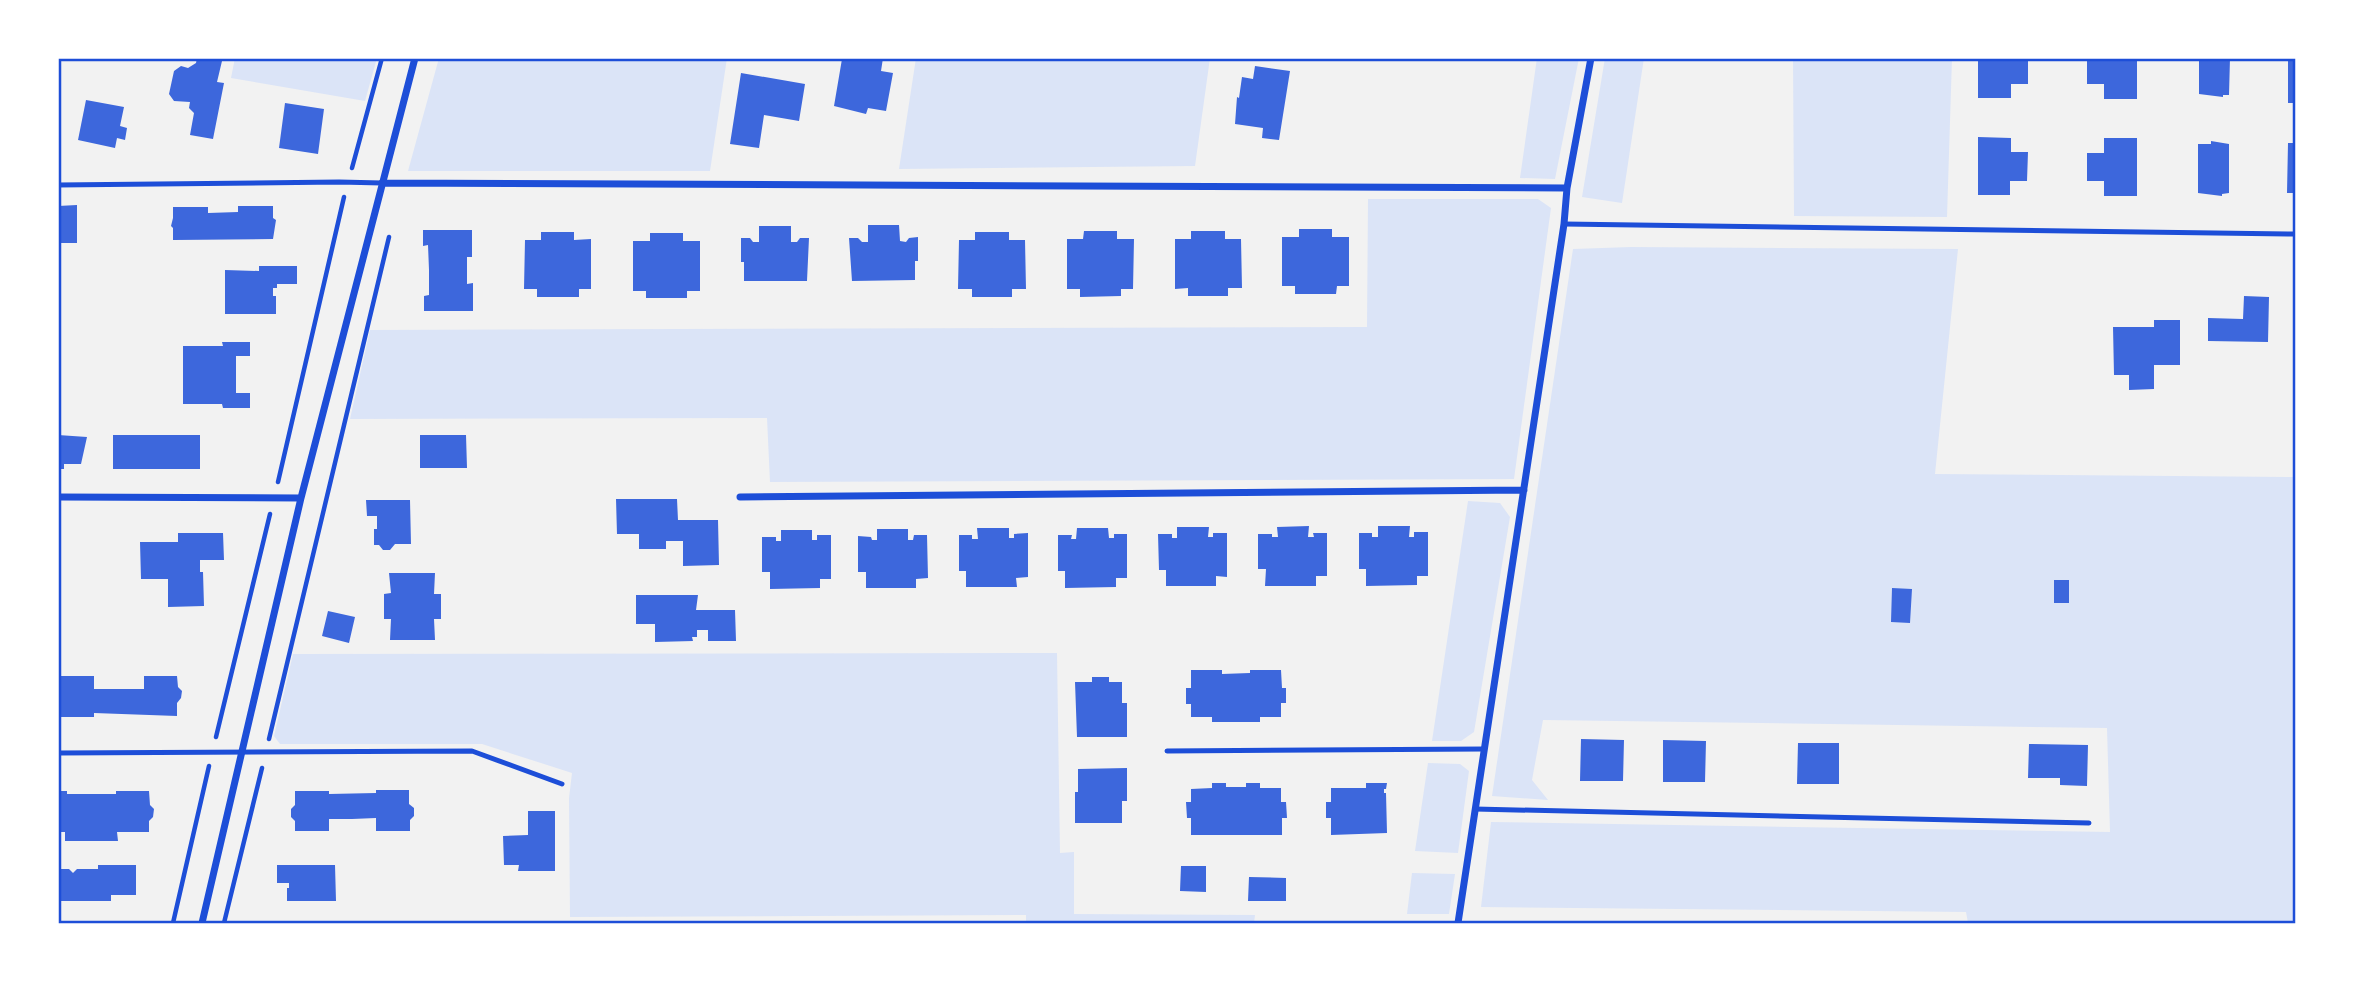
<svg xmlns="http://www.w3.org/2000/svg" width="2353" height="981" font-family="Arial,sans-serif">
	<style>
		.green { fill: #dbe4f7 }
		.building { fill: #3d67dc }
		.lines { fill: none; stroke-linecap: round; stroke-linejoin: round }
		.path { stroke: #1d4ed8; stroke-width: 4.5 }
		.service { stroke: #1d4ed8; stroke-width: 5 }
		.minor { stroke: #1d4ed8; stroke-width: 7 }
		.neatline { fill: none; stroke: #1d4ed8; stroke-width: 2.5 }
	</style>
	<rect width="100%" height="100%" fill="#f2f2f2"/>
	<!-- green -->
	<path class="green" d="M235,58H377L365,101L231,78Z
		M439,58H727L710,171H408Z
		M916,58H1210L1195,166L899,169Z
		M1537,58H1579L1555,179L1520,178Z
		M1605,58H1644L1622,203L1582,197Z
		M1793,58H1952L1947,217L1794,216Z
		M1368,199H1538L1551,208L1514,479L770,482L767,418L350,419L370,330L1367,327Z
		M1631,247L1958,249L1935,474L2295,477V923H1968L1966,912L1481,907L1491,822L2110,832L2107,728L1543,720L1532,780L1548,800L1492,796L1573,249Z
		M1468,501L1500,503L1510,517L1474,732L1461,741H1432Z
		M1057,653L1060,853L1074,852V914L1255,915L1254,923H1026V915L570,917L569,798L572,773L482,744H280L274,736L293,654Z
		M1428,763L1460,764L1469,771L1458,853L1415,851Z
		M1412,873L1455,874L1449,914H1407Z"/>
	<!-- building -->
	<path class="building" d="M197,58L222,61L217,82L224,83L213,139L190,135L194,113L189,108L190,102L174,101L169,94L174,71L181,66L188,68L196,63Z
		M859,58H883L881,71L893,73L886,111L868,108L866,114L834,106L842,59L858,61Z
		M1978,58H2028V84H2011V98H1978Z
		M2087,58H2137V99H2104V84H2087Z
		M2199,58H2230L2229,95H2223V97L2199,94Z
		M2288,58H2295V103H2288Z
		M1255,66L1290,71L1279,140L1262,138L1263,128L1235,124L1237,97L1239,98L1242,77L1253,79Z
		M741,73L805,84L799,121L764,115L759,148L730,144Z
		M86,100L124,107L120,126L127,128L125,140L117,138L115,148L78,140Z
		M285,103L324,109L318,154L279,148Z
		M1978,137L2011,138V152H2028L2027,181H2010V195H1978Z
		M2104,138H2137V196H2104V181H2087V153H2104Z
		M2211,141L2229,144V193L2222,194V196L2198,193V144H2211Z
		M2288,143H2295V193H2287Z
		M77,205V243H58V206Z
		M238,206H273V218L276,220L273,239L173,240V228L171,226L173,218V207H208V213L238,212Z
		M868,225H899L900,241L906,242L909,238L918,237V261H915V280L852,281L849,238H858L862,242H868Z
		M759,226H791V242H797L800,238H809L807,281H744V262H741V238H750L753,242H759Z
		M1299,229H1332V237H1349V286H1337L1336,294H1295V286H1282V237H1299Z
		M423,230H472V257H467V284L473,283V311H424V296L429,295V270L428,245L423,246Z
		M1084,231H1117V239H1134L1133,289H1121V296L1080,297V289H1067V239H1083Z
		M1191,231H1225V239H1241L1242,288H1228V296H1188V288L1175,289V239H1191Z
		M541,232H574V240L591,239V289H579V297H537V289H524L525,240H541Z
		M975,232H1009V240H1025L1026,289H1012V297H972V289H958L959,240H975Z
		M650,233H683V241H700V291H687V298H646V291H633V241H650Z
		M259,266H297V284H277V288H273V296H276V314H225V270L259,271Z
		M2244,296L2269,297L2268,342L2208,341V318L2243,319Z
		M2154,320H2180V365H2154V389L2129,390V375H2114L2113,327H2154Z
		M222,342H250V356H236V393H250V408H223L222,404H183V346H223Z
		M58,435L87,437L81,464H64V469H58Z
		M113,435H200V469H113Z
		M420,435H466L467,468H420Z
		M616,499H677L678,520H718L719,565L683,566V541H666V549H639V534H617Z
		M366,500H410L411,544H395L390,550H383L379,545H374V529H377V516H367Z
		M1309,526L1308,537H1314L1313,533H1327V576H1316V586H1265L1266,569H1258V534H1272V537H1278L1277,527Z
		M1378,526H1410L1409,537H1414V532H1428V576H1417V585L1366,586V569H1359V533H1372V537H1378Z
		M1177,527H1209L1208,537H1213V533H1227V577L1216,576V586H1166V570H1159L1158,534H1172V538H1177Z
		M977,528H1009V538H1014V534L1028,533V577L1016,578L1017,587H966V571H959V535H972V539H978Z
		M1077,528H1108L1109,538H1114V534H1127V578H1116V587L1065,588V571H1058V535H1072L1071,539H1076Z
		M877,529H908V540H913L914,535H927L928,578L916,579V588H866V572H858V536L871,537L872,540H877Z
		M781,530H812V540H817V535H831V579H820V588L770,589V572H762V537H776V541H781Z
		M178,533H223L224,560H200V572H203L204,606L168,607V579H141L140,542H178Z
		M389,573H435L434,594H441V619H434L435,640H390L391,619H384V594L391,593Z
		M2054,580H2069V603H2054Z
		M1892,588L1912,589L1910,623L1891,622Z
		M636,595H698L696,610H735L736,641H708V630H697V637H692L693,641L655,642V624H636Z
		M328,611L355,617L349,643L322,636Z
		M1191,670H1222V674L1250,673V670H1281L1282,688H1286V703H1281V717H1260V722H1212V717H1191V704H1186V688H1191Z
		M61,676H94V689H144V676H177L178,687L182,691L181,698L177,703V716L94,713V717H61V703L58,699V690L61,687Z
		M1092,677H1109V682H1122V703H1127V737H1077L1075,682H1092Z
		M1581,739L1624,740L1623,781H1580Z
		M1663,740L1706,741L1705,782H1663Z
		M1798,743H1839V784H1797Z
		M2029,744L2088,745L2087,786L2060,785V778H2028Z
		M1127,768V801H1122V823H1075V792H1078V769Z
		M1212,783H1226V787H1246V783H1260V788H1281V802H1286L1287,818H1282V835H1191V818H1187L1186,802H1191V789L1212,788Z
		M1366,783H1387L1386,789H1384V793H1386L1387,833L1331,835V818H1326V802H1331V788H1366Z
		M376,790H409V804L414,808V816L410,820V831H376V818L352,819H329V831H295V821L291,817V809L295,805V791H329V794L376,793Z
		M58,791H67V794H116V791H149L150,805L154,809L153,817L149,821V832H117L118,841H65V832H58Z
		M528,811H555V871H518L519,865H504L503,836L528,835Z
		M98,865H136V895H111V901H58V869H69L73,873L77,869H98Z
		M277,865H335L336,901H287V888H289V883H277Z
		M1181,866H1206V892L1180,891Z
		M1249,877L1286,878V901H1248Z"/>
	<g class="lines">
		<!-- path -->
		<path class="path" d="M352,168L382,58
			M278,482L344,197
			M216,737L270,514
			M269,739L389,237
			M173,923L209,766
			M224,923L262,768"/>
		<!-- service -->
		<path class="service" d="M58,185L339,182L382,183
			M1564,224L2295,234
			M1167,751L1484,749
			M58,753L472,751L562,784
			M1475,809L2089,823"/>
		<!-- minor -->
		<path class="minor" d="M382,183L1567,188
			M58,497L301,498
			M740,497L1524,490
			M202,923L301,498L415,58
			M1458,923L1564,224L1567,188L1591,58"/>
	</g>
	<!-- border -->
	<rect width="2353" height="981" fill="none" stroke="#ffffff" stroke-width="119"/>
	<rect x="60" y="60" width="2234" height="862" class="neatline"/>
</svg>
